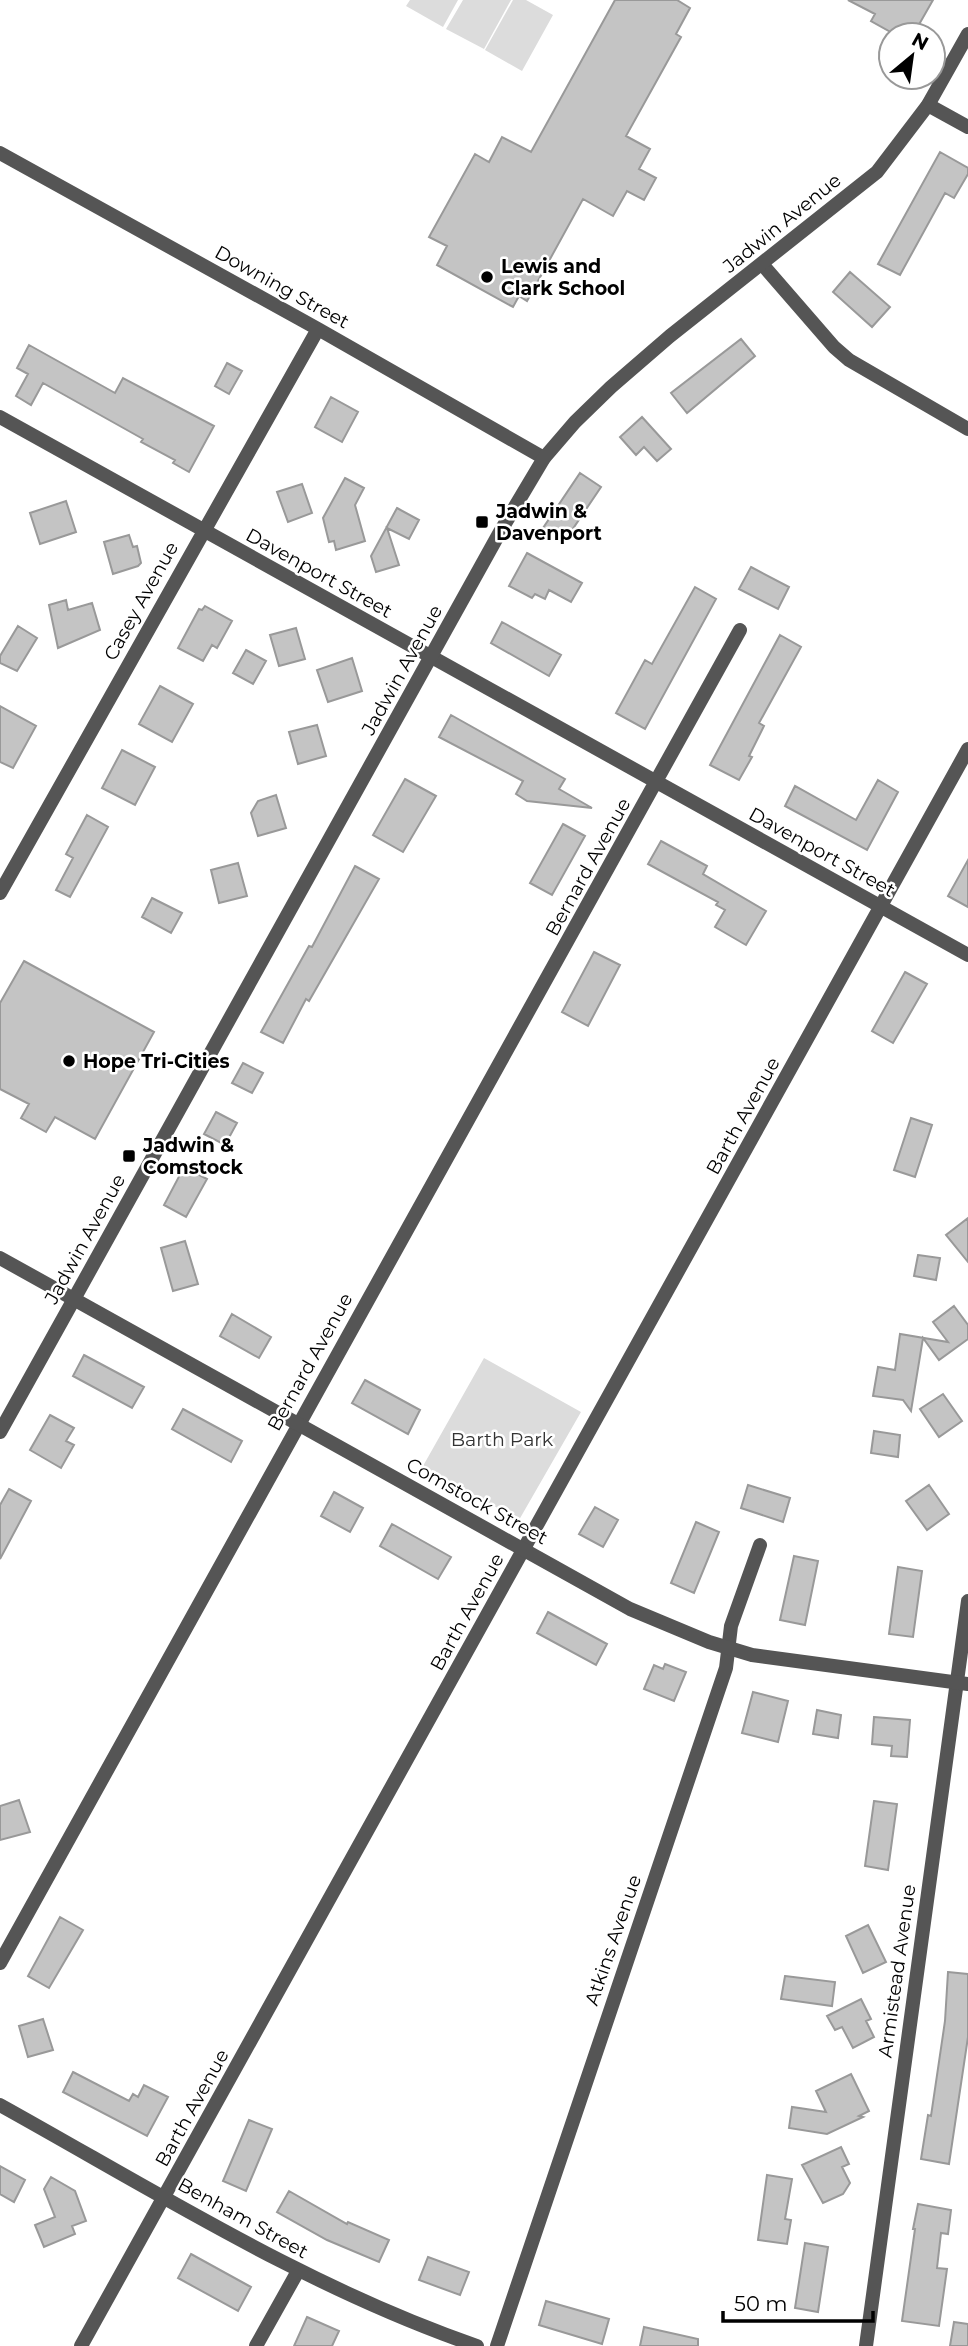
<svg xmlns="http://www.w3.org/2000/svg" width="968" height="2346" font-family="Montserrat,sans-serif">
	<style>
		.green { fill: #dcdcdc }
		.building { fill: #c4c4c4; stroke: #999; stroke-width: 2 }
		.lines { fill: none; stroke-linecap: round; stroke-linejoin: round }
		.minor { stroke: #555; stroke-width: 14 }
		.tertiary { stroke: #555; stroke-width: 14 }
		.poi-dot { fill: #000; stroke: #fff; stroke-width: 2.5 }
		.labels { text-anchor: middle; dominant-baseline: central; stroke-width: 5; stroke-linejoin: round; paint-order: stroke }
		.street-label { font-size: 19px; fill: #000; stroke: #fff }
		.poi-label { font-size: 19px; font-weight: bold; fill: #000; stroke: #fff; text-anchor: start }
		.park-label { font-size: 19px; fill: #333; stroke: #fff }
	</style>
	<rect width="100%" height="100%" fill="#fff"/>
	<!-- green -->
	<path class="green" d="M410,0H458L443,27L406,6Z
		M463,0H511L484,49L446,29Z
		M513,0H526L553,15L522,71L485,50Z
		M484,1358L581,1412L519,1520L423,1466Z"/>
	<!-- building -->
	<path class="building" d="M615,0H677L690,8L676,34L681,37L626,136L650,149L639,169L656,178L644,200L627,191L613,216L583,199L527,301L519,296L513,307L437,265L447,246L429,237L475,154L489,162L502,137L531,152Z
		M848,0H933L913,35H896L871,21L875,14Z
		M940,152L968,168V174L954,198L945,193L900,275L878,264Z
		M850,272L890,307L872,327L833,292Z
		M741,339L755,356L687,413L671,393Z
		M29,345L115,393L123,378L214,426L189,472L173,463L175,460L141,442L143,439L43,383L31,405L16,396L28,374L17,368Z
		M227,363L242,371L229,394L215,386Z
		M331,397L358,412L342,442L315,427Z
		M642,417L671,449L657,461L644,447L636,455L620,437Z
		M580,473L601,487L564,542L543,528Z
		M345,478L364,488L355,505L365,541L336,550L334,541L329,542L323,518Z
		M302,484L312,513L288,522L277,492Z
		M66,501L76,532L40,544L30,513Z
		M397,508L419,520L409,539L387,528L399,565L376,572L371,556Z
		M129,535L133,547L137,546L141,563L138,566L113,574L104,542Z
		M527,553L582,583L571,602L549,590L545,599L535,594L532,598L509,586Z
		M751,567L789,587L778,609L739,589Z
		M695,587L716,599L645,729L616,713L645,660L652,664Z
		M66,600L68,610L92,603L100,630L58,648L49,605Z
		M205,606L232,621L217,648L212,645L203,661L178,648L199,609L202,610Z
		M502,622L561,655L549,676L491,643Z
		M18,626L37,638L17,671L0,663V656Z
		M296,628L305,659L279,666L270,635Z
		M780,635L801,647L759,723L764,726L749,756L752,757L739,780L710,765Z
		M246,650L266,661L253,684L233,673Z
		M352,658L362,691L328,702L317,670Z
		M160,686L193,704L172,742L139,724Z
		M0,706L36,726L13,768L0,762Z
		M451,715L565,779L559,789L592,808L527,801L516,794L523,781L439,737Z
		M317,725L326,756L298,764L289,732Z
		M122,750L155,767L135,805L102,788Z
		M405,779L436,796L403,852L373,835Z
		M878,780L898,792L867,850L785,806L795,786L856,820Z
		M276,795L286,828L258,836L251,813L258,801Z
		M87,815L108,827L70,897L56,890L73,858L66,854Z
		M563,824L585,836L552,895L530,883Z
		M661,841L707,866L703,874L766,911L746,945L715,927L725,910L716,905L718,902L648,864Z
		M968,860V907L948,896Z
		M238,863L247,896L219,903L211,870Z
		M355,866L379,879L309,1001L306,999L283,1043L261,1032L309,946L312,947Z
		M152,898L182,913L171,933L142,917Z
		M594,952L620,965L588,1026L562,1012Z
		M24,961L154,1032L95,1139L55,1117L46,1132L21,1118L29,1104L0,1089V1003Z
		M905,972L927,984L893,1043L872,1031Z
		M243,1063L263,1073L252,1093L232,1083Z
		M216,1112L237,1123L225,1145L204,1134Z
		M911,1118L932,1125L915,1177L894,1170Z
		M184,1167L207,1179L186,1217L164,1205Z
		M968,1218V1262L946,1235Z
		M185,1241L198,1284L173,1291L161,1248Z
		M918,1255L940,1258L936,1280L914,1276Z
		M954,1306L968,1325V1339L939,1360L923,1338L911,1411L903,1400L873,1396L878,1367L895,1370L900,1334L948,1342L933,1322Z
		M232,1314L271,1337L259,1358L220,1336Z
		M84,1355L144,1387L132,1408L73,1376Z
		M365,1380L420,1410L408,1434L352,1403Z
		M943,1394L962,1421L939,1437L920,1409Z
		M183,1409L242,1441L231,1462L172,1429Z
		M50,1415L74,1428L66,1441L74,1445L61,1468L30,1450Z
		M874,1431L900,1435L898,1457L871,1453Z
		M748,1485L790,1498L783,1522L741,1508Z
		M929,1485L949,1514L927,1530L906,1501Z
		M9,1489L31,1501L0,1559V1505Z
		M334,1492L363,1508L350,1532L321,1516Z
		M595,1507L618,1520L603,1547L579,1534Z
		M696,1522L719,1532L694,1593L671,1583Z
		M392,1524L451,1557L438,1579L380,1546Z
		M794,1556L818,1561L805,1625L780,1620Z
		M898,1567L922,1571L913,1637L889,1634Z
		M548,1612L607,1644L596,1665L537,1633Z
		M665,1664L686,1672L674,1701L644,1689L654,1665L663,1669Z
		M753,1692L788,1701L778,1742L742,1733Z
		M817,1710L841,1715L838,1738L813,1734Z
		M874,1717L910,1720L907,1757L891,1756L892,1746L872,1744Z
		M19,1800L30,1832L0,1840V1806Z
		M874,1801L897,1804L888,1870L865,1866Z
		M60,1917L83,1930L49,1988L28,1976Z
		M868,1925L886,1962L863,1973L846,1936Z
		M948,1972L968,1974V2037L949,2164L921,2159L928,2115L931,2116L945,2021Z
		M785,1976L835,1982L832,2006L781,1999Z
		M861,1999L871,2019L866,2021L874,2037L853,2048L842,2027L835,2030L827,2016Z
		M43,2019L53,2050L28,2057L19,2026Z
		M73,2072L129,2101L133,2094L138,2097L144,2085L168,2097L147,2136L63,2092Z
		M851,2074L869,2111L859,2116L863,2117L827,2134L789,2128L792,2107L826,2112L816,2091Z
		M249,2120L272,2129L246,2191L223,2181Z
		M841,2147L849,2164L842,2167L850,2183L843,2194L823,2203L802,2165Z
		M0,2166L25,2180L14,2202L0,2194Z
		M767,2175L792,2179L785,2219L791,2220L787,2244L758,2240Z
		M51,2177L75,2191L86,2221L72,2226L75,2234L44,2247L35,2225L55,2217L44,2189Z
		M289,2191L347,2224L348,2222L389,2240L379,2262L327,2240L277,2212Z
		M918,2204L951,2210L948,2234L941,2233L937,2268L947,2269L939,2326L902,2321L915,2229H913Z
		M805,2243L828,2247L818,2312L795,2308Z
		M191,2254L251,2287L238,2311L178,2278Z
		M428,2257L469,2272L460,2295L419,2280Z
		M546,2301L609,2319L602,2344L539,2325Z
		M307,2317L339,2331L332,2346H294Z
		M954,2322L968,2324V2346H950Z
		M644,2327L698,2339V2346H640Z"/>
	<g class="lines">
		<!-- minor -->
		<path class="minor" d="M928,105L968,127
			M0,153L318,329L544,458
			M762,264L834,347L849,360L968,429
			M0,417L968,955
			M0,893L318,329
			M0,1432L74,1299
			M0,1963L740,630
			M0,2105C155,2191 308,2288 477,2346
			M81,2346L968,749
			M256,2346L298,2271
			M497,2346L726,1668L731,1626L760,1545
			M866,2346L968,1601"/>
		<!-- tertiary -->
		<path class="tertiary" d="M0,1258L630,1609L709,1642L752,1655L968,1684
			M74,1299L500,532L544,458L575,422L611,387L670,336L877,172L928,105L968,34"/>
	</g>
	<!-- markers -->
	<g class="poi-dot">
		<circle cx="487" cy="277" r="7"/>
		<rect x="475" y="515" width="14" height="14" rx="3.5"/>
		<circle cx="69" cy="1061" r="7"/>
		<rect x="122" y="1149" width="14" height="14" rx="3.5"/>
	</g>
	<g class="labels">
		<!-- street labels -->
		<g class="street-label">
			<text transform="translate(782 223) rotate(-39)">Jadwin Avenue</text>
			<text transform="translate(282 287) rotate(29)">Downing Street</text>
			<text transform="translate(319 573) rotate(29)">Davenport Street</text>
			<text transform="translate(141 601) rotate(-61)">Casey Avenue</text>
			<text transform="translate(402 670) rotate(-61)">Jadwin Avenue</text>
			<text transform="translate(822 852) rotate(29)">Davenport Street</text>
			<text transform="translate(588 867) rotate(-61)">Bernard Avenue</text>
			<text transform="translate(743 1116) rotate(-61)">Barth Avenue</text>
			<text transform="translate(85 1239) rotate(-61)">Jadwin Avenue</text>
			<text transform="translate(310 1362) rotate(-61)">Bernard Avenue</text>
			<text transform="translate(477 1501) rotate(29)">Comstock Street</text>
			<text transform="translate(467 1612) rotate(-61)">Barth Avenue</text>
			<text transform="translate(613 1940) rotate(-71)">Atkins Avenue</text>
			<text transform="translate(897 1971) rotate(-82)">Armistead Avenue</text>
			<text transform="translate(192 2108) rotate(-61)">Barth Avenue</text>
			<text transform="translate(243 2218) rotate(29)">Benham Street</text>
		</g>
		<!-- poi labels -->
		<g class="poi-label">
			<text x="501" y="266">Lewis and<tspan x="501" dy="22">Clark School</tspan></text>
			<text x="496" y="511">Jadwin &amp;<tspan x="496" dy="22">Davenport</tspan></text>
			<text x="83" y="1061">Hope Tri-Cities</text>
			<text x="143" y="1145">Jadwin &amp;<tspan x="143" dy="22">Comstock</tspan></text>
		</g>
		<!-- park labels -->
		<g class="park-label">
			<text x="502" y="1439">Barth Park</text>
		</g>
	</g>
	<!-- north arrow -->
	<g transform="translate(912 56) rotate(29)"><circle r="33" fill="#ffffff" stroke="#999999" stroke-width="2"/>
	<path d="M0-5L12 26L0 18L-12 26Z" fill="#000000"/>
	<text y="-10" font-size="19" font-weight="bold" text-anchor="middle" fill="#000000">N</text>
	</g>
	<!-- scale -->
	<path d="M723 2311v10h150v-10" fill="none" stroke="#000000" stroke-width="3.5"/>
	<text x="734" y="2311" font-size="21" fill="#000000" stroke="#ffffff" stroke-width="5" paint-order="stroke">50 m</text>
</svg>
